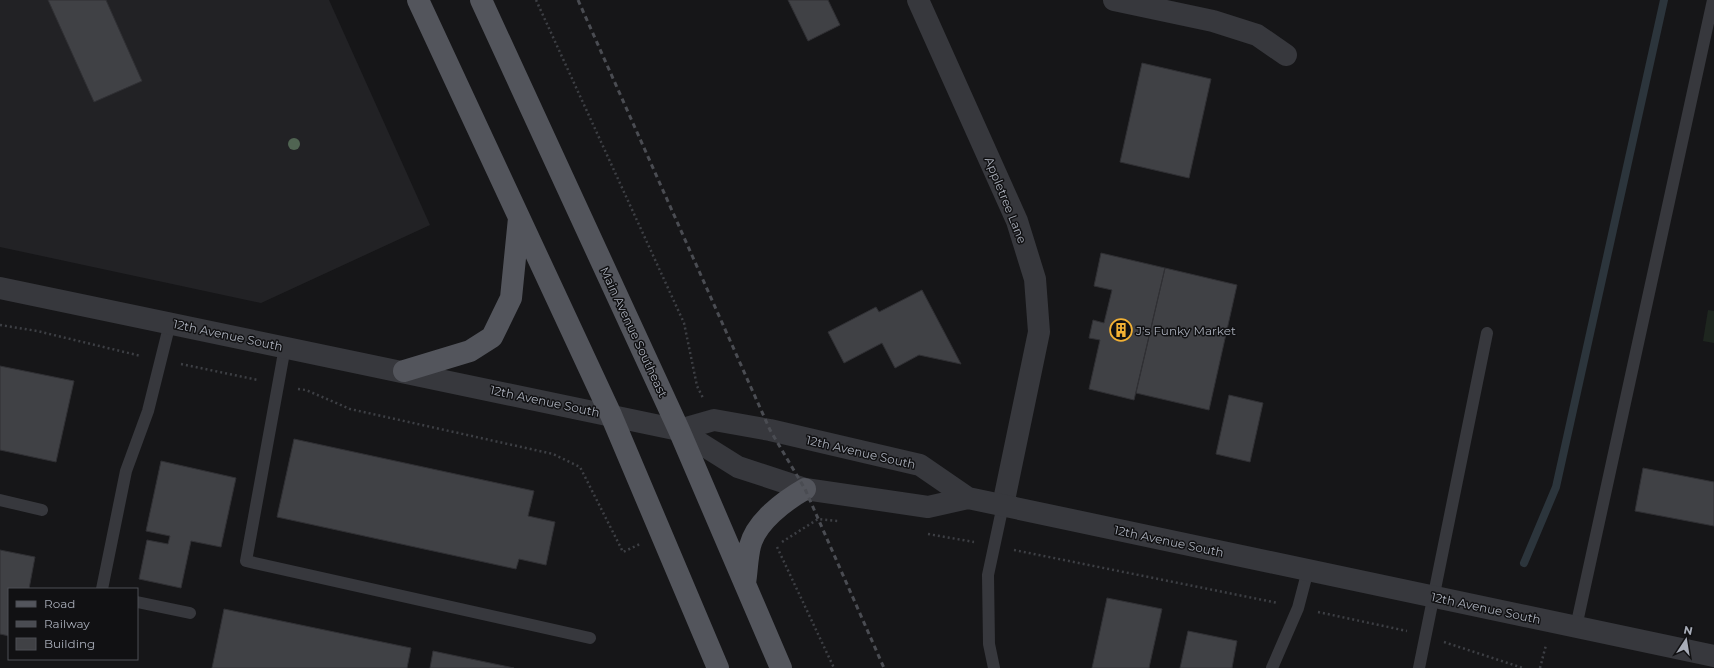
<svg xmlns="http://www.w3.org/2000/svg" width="1714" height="668" font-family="Montserrat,sans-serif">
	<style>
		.built { fill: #222225 }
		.green { fill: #1e261f }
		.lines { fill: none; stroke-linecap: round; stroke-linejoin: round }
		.stream { stroke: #2c353c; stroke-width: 8 }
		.building { fill: #404145; stroke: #303034 }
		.path { stroke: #3d3f44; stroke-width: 2.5; stroke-dasharray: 2 3; stroke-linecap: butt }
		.service { stroke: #37383d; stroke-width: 12 }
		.minor { stroke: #37383d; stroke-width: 22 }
		.tertiary { stroke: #37383d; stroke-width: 22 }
		.primary { stroke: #53555c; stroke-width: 22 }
		.rail { stroke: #4a4c52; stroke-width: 3; stroke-dasharray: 5 4; stroke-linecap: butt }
		.tree { fill: #506452 }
		.labels { text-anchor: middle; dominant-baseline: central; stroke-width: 3; stroke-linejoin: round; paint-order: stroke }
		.street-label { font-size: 12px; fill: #a8adb8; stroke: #111113 }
		.poi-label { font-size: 12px; fill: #a8adb8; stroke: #111113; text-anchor: start }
	</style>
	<rect width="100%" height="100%" fill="#161618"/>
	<!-- built -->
	<path class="built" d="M0,0H329L430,225L261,303L0,247Z"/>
	<!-- green -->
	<path class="green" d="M1708,310L1714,311V343L1703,341Z"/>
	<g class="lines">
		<!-- stream -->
		<path class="stream" d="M1524,563L1556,487L1664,0"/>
	</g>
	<!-- building -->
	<path class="building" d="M48,0H106L142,81L94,102Z
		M788,0H828L840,25L808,41Z
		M1142,63L1211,79L1189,178L1120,162Z
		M1101,253L1165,268L1134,400L1089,389L1100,340L1089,338L1093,320L1104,323L1112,290L1094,286Z
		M1165,268L1237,285L1209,410L1136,393Z
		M922,290L961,364L919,355L895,368L882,343L844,363L828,332L876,307L879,312Z
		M0,366L74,381L56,462L0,450Z
		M1229,395L1263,403L1250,462L1216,454Z
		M294,439L534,491L528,516L555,522L546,565L519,559L516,569L277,517Z
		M161,461L236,478L221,547L191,541L181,588L139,579L147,540L168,544L170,536L146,531Z
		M1643,468L1714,482V526L1635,511Z
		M0,550L35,557L29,589H9V636L0,634Z
		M1107,598L1162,609L1149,668H1092Z
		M224,609L411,648L407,668H212Z
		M1188,631L1237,641L1232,668H1180Z
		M433,651L514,668H430Z"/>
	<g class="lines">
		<!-- path -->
		<path class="path" d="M536,0L684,323L697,386L703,398
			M0,325L37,331L141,356
			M181,364L258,380
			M298,389L306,390L350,409L553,454L580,467L623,552L640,544
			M928,534L974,542
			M782,542L818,519L838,521
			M777,547L834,668
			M1014,550L1278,603
			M1318,612L1407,631
			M1444,642L1523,668
			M1540,668L1546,645"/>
		<!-- service -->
		<path class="service" d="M285,347L246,561L590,638
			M0,500L42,510
			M102,589L126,471L148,411L170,323
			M137,602L190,613
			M1576,627L1713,0
			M994,668L989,644L988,575L1003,505
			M1272,668L1298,608L1308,570
			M1419,668L1487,333"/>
		<!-- minor -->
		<path class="minor" d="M918,0L1017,221L1035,279L1039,332L1003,505
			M1114,0L1213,21L1257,35L1286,55"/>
		<!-- tertiary -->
		<path class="tertiary" d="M0,288L679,430L714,420L770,430L920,465L968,498L1714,656
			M679,430L738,467L805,489L928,507L968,498"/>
		<!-- primary -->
		<path class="primary" d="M418,0L611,415L718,668
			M481,0L679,430L781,668
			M404,371L470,351L492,337L511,298L519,218
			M745,583C747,571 747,558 750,546C756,522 784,501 805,489"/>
		<!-- rail -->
		<path class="rail" d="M578,0L770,430L805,489L884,668"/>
	</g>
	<!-- trees -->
	<circle class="tree" cx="294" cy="144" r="6"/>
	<!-- icons -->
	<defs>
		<g id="building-ring" transform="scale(1.15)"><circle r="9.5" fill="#111113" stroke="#f2b134" stroke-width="1.5"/><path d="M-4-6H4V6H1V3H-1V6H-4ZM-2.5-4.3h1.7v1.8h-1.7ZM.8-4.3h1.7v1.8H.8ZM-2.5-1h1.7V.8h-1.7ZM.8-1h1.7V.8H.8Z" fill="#f2b134"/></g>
	</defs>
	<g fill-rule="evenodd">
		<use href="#building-ring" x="1121" y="330"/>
	</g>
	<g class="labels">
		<!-- street labels -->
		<g class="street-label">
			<text transform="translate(1006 200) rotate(68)">Appletree Lane</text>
			<text transform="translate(634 332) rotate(65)">Main Avenue Southeast</text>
			<text transform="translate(228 335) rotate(12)">12th Avenue South</text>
			<text transform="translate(545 401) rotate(12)">12th Avenue South</text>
			<text transform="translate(861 452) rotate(13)">12th Avenue South</text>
			<text transform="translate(1169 541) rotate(12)">12th Avenue South</text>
			<text transform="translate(1486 608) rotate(12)">12th Avenue South</text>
		</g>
		<!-- poi labels -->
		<g class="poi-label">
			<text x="1136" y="330">J's Funky Market</text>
		</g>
	</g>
	<!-- legend -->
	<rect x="8" y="588" width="130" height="72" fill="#111113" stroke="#4d4f55"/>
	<rect x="16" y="601" width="20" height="6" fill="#53555c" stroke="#4d4f55"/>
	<text x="44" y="608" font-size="12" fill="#a8adb8">Road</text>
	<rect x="16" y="621" width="20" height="6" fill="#4a4c52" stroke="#4d4f55"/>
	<text x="44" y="628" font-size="12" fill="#a8adb8">Railway</text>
	<rect x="16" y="638" width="20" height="12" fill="#404145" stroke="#4d4f55"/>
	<text x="44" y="648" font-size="12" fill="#a8adb8">Building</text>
	<!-- north arrow -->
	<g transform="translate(1686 640) rotate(12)" stroke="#111113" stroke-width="3" paint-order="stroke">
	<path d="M0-3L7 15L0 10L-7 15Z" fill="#a8adb8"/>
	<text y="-6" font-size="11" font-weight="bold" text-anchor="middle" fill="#a8adb8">N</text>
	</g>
</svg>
